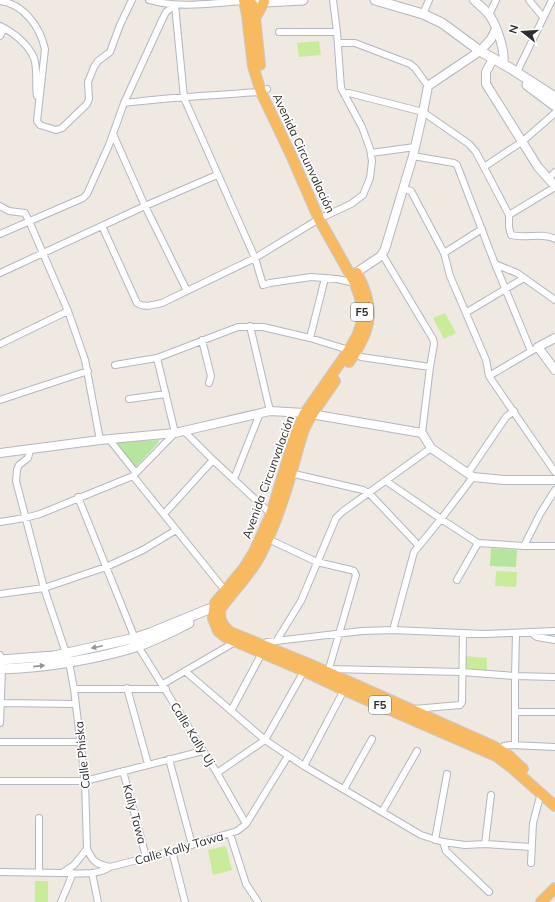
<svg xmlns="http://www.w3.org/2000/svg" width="555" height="902" font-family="Mulish,sans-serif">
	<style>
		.green { fill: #b6e59e }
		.pitch { fill: #c9ec9a }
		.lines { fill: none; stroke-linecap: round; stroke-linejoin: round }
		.minor-casing { stroke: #b4b7c1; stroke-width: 8 }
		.tertiary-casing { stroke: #b4b7c1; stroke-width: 10 }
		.secondary-casing { stroke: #b4b7c1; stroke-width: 11 }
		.trunk-casing { stroke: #c9c9c9; stroke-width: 12 }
		.minor { stroke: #fff; stroke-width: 6 }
		.tertiary { stroke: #fff; stroke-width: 8 }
		.secondary { stroke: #fff; stroke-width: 9 }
		.trunk { stroke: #f8ba60; stroke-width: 10 }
		.oneway { fill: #969696 }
		.labels { text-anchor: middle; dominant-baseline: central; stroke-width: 3.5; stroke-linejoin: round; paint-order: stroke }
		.shield { fill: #fff; stroke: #6d6d6d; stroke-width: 1 }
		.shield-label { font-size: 11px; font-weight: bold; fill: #2e2e2e }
		.street-label { font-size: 12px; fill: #2e2e2e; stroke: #fff }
	</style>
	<rect width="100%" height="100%" fill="#efe9e1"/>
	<!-- green -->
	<path class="green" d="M159,440L158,443L135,468L117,445L118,442Z
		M491,548L517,550L516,567L490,566Z"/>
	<!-- pitch -->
	<path class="pitch" d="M319,41L321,55L299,57L297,43Z
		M445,313L456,333L444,339L433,318Z
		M496,571L517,572L516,587L495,586Z
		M465,656L487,658V670L465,669Z
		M226,846L232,870L213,875L208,850Z
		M35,881H48V902H35Z"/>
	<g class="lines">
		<!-- minor casing -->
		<g class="minor-casing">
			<path id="minor" d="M149,0C179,9 213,3 245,1
				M529,0L543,17
				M0,1C24,4 40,27 45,49L37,121L40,125L56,130L62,128L87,104L89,99L88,82L94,67L98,61L110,52L120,25L132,0
				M175,5L184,98L255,258L263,285L270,283L311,277L337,279L355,283
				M423,14L429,0
				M489,15L496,0
				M0,26C13,32 28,44 34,58C38,70 35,84 37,96
				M279,32H337
				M0,36L4,28
				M338,43H355L410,64L415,68L428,86
				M517,72L552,0
				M344,94L349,93L423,112L469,144L476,152L509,215V227L511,235C525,239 543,232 555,239
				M124,103C170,97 215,95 261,92L267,89
				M113,134L145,206L187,291
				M371,153L415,147
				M413,156L454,163L457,165L495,264L531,351
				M484,167L523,141L555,113
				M548,179L555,172
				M404,189L411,191L444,253L450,276L486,360L489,376L493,382L555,472
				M0,206L9,211L25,213L29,221L68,311L85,360L100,440
				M509,215L555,187
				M102,226L137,303C144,308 153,305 162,303L255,258L319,219L351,204L363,195L370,178L372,161L370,149L362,127L341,88L337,32L333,0
				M0,234L83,198L87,194L109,145L124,103L163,18L166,12L175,5
				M444,253L482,229
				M382,254L433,339L434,344L430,367L422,433
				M495,264L517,273L555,300
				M0,273L145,206L217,175
				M467,312L524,278
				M250,326L270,411
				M310,338L325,278
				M202,340L211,376L209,383
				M0,344L68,311
				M115,365L157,358L238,327H263L310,338L349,350L361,357L430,367
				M489,376L535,349
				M129,399L166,394
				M0,400L88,371
				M184,431L213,460
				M109,439L136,473
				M30,450L28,458L19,465L17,470L16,481L44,588L69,662L74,689L85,781L87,849C93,862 96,864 110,867
				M290,473L363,490L369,493L419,546
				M468,473L506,417L514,411
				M133,476L227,593
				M234,479L260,413
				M386,481L441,519L478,543L524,546L540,514L555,490
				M78,497L138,646L217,773L246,824
				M164,514L213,460L271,514
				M0,522L25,518L40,514L133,476L175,433L157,358
				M266,538L317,562L351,570L354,571L356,575L328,672
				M524,546H555
				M457,580L478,543
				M0,594L44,588L106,567L143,550L176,530
				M393,630L414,552L441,519L473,477
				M530,632L537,637L555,640
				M277,640L301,601L336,518L342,512L431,448
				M262,645L267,642L362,631L393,630L485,634L555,631
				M0,655L2,669L0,723
				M330,669L462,672L515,676L555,677
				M185,671L265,740L304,766L421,835L443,842L465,845L485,844L531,847
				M163,684L235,642
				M127,688L148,764
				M74,689H166
				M1,703L76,704
				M414,709L460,705L462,702L463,633
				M231,711L262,653
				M515,712H555
				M0,742H81
				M515,745V676L516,633
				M500,752L504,746L510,745L555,747
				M169,759L192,845
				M304,766L344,690
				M123,771L146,857
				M217,773L265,740L304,671
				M0,781H85L203,751
				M344,789L372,739
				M382,812L417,751
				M230,834L246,884L258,902
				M435,840L447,774
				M443,842L446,851L489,892
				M485,844L491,795
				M172,851L185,902
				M531,863L533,823L541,793
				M0,872L62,873L74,865L87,849
				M39,872V818
				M62,873C79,873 96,876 110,867L172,851L237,831L246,824L288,756
				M92,873L98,902
				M61,902L73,873"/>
		</g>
		<!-- tertiary casing -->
		<g class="tertiary-casing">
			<path id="tertiary" d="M474,0C479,5 486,10 490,16C497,27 506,52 503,64
				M493,59L486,72V84L538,167L555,186
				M357,272L381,256L385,249L413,156L423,112L428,86L480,51L491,39L496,29
				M555,338L538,347L555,370
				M0,453L100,440L175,433L270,411L305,413L422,433L431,448L473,477L504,480H555"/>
		</g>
		<!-- secondary casing -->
		<g class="secondary-casing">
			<path id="secondary" d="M375,0L423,14L442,23L480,51L510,68L555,97
				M245,1L264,2L303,0
				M527,85L555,106
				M0,660L54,656L135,638L150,633L209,609L221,608
				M0,669C44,668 97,659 139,646C156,640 173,631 189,623"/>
		</g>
		<!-- trunk casing -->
		<g class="trunk-casing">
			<path id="trunk" d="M244,0L247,15L253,66L261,92L291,155L319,219L355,283L360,298L362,309V322L357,336L349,350L305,413L296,432L271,514L254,552L244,568L215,603L213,618L218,631L225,637L304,671L344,690L496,756L512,768L555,806
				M252,4L255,18L260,65
				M255,18L264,2
				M349,362C372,329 376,309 357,273
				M335,381C325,396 313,411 305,427C299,442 296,458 291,474C283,502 274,528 261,554C251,574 234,590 221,608C218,618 222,625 230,632L307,663L493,746L508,755L523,769
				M541,902L555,888"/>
		</g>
		<!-- minor -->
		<use href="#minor" class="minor"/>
		<!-- tertiary -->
		<use href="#tertiary" class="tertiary"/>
		<!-- secondary -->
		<use href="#secondary" class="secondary"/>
		<!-- trunk -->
		<use href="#trunk" class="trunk"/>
	</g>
	<!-- one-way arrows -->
	<defs><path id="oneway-solid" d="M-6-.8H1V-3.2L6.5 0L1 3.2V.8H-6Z"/></defs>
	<g class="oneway">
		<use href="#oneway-solid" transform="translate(97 647) rotate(168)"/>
		<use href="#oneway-solid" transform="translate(39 666) rotate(-6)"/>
	</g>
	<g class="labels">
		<!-- shield labels -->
		<g class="shield">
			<rect x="351" y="303" width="22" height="18" rx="3"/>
			<rect x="369" y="696" width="22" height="18" rx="3"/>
		</g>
		<g class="shield-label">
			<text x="362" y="312">F5</text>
			<text x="380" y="705">F5</text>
		</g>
		<!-- street labels -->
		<g class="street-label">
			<text transform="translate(304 153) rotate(65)">Avenida Circunvalación</text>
			<text transform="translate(268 477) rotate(-70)">Avenida Circunvalación</text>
			<text transform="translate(193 734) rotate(58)">Calle Kally Uj</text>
			<text transform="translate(82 755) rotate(-96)">Calle Phiska</text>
			<text transform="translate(135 814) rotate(75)">Kally Tawa</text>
			<text transform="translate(179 848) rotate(-16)">Calle Kally Tawa</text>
		</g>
	</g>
	<!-- north arrow -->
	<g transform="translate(523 32) rotate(287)" stroke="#ffffff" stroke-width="3" paint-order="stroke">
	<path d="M0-3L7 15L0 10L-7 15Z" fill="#2e2e2e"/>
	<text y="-6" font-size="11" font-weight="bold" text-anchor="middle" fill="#2e2e2e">N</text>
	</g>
</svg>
